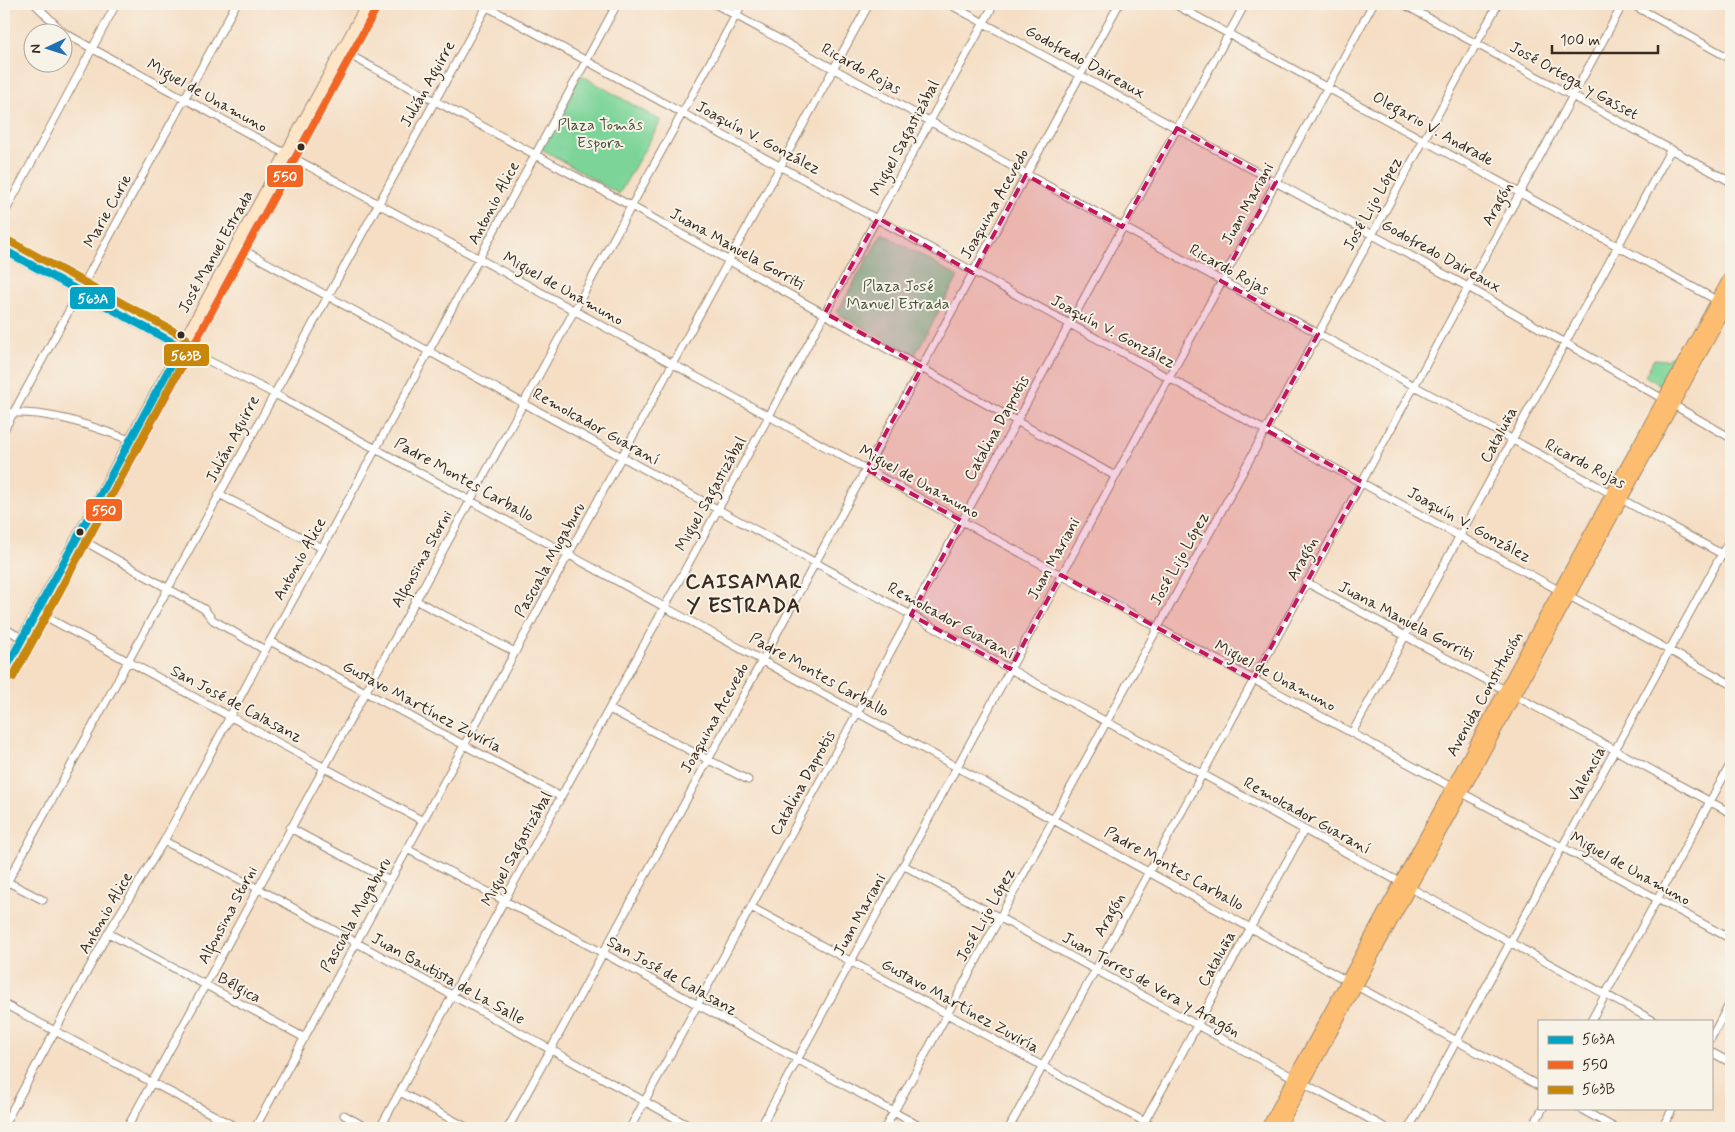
<svg xmlns="http://www.w3.org/2000/svg" width="1735" height="1132" font-family="Mynerve,sans-serif">
	<style>
		.green { fill: #7dd498; stroke: #5c7f5b }
		.lines { fill: none; stroke-linecap: round; stroke-linejoin: round }
		.minor-casing { stroke: #988471; stroke-width: 9 }
		.tertiary-casing { stroke: #988471; stroke-width: 11 }
		.secondary-casing { stroke: #988471; stroke-width: 12 }
		.primary-casing { stroke: #988471; stroke-width: 13 }
		.minor { stroke: #fff; stroke-width: 7 }
		.tertiary { stroke: #fff; stroke-width: 9 }
		.secondary { stroke: #fee5c5; stroke-width: 10 }
		.primary { stroke: #fcbd6f; stroke-width: 11 }
		.bus-1-casing { stroke: #f7f3e8; stroke-width: 11 }
		.bus-2-casing { stroke: #f7f3e8; stroke-width: 11 }
		.bus-3-casing { stroke: #f7f3e8; stroke-width: 11 }
		.bus-1 { stroke: #03a3c5; stroke-width: 8 }
		.bus-2 { stroke: #f26522; stroke-width: 8 }
		.bus-3 { stroke: #c88708; stroke-width: 8 }
		.marked { fill: #c2185b; fill-opacity: 0.2; stroke: #c2185b; stroke-width: 4; stroke-dasharray: 10 6; stroke-linejoin: round }
		.bus-dot { fill: #3b2a1e; stroke: #f7f3e8; stroke-width: 2 }
		.labels { text-anchor: middle; dominant-baseline: central; stroke-width: 4; stroke-linejoin: round; paint-order: stroke }
		.street-label { font-size: 16px; fill: #3b2a1e; stroke: #f7f3e8 }
		.park-label { font-size: 16px; fill: #4c543c; stroke: #f7f3e8 }
		.district-label { font-size: 21px; font-weight: bold; letter-spacing: 1px; fill: #3b2a1e; stroke: #f7f3e8 }
		.line-badge { stroke: #f7f3e8; stroke-width: 2 }
		.badge-label { font-size: 14px; text-anchor: middle; font-weight: bold; fill: #fff }
	</style>
	<rect width="100%" height="100%" fill="#f7f3e8"/>
	<filter id="ink" filterUnits="userSpaceOnUse"><feTurbulence type="fractalNoise" baseFrequency=".02" numOctaves="2"/><feDisplacementMap in="SourceGraphic" scale="10" xChannelSelector="R" yChannelSelector="G"/><feConvolveMatrix kernelMatrix="1 2 1 2 8 2 1 2 1" color-interpolation-filters="sRGB"/></filter>
	<filter id="wash" filterUnits="userSpaceOnUse"><feTurbulence type="fractalNoise" baseFrequency=".0096" numOctaves="4" result="noise"/><feDisplacementMap in="SourceGraphic" scale="20" xChannelSelector="R" yChannelSelector="G"/><feGaussianBlur stdDeviation="1.12" result="paint"/><feColorMatrix in="noise" values="0 0 0 0 0 0 0 0 0 0 0 0 0 0 0 0 0 1.4 0 .05"/><feComposite in="paint" operator="in"/></filter>
	<g filter="url(#wash)">
		<rect width="100%" height="100%" fill="#f5dec4"/>
		<!-- green -->
		<path class="green" d="M581,75L661,121L619,194L540,148Z
			M882,233L958,277L914,356L837,313Z
			M1673,355L1676,357L1660,385L1645,376L1654,359L1667,360Z"/>
	</g>
	<g filter="url(#ink)">
		<g class="lines">
			<!-- minor casing -->
			<g class="minor-casing">
				<path id="minor" d="M35,4L63,32L93,49L1731,939
					M482,4L1731,684
					M715,4L1731,559
					M949,4L1468,287L1731,438
					M1174,4L1720,302
					M1403,4L1731,182
					M1631,4L1731,59
					M342,51L631,206L1115,476
					M4,214L116,4
					M236,246L1654,1021
					M181,347L273,393L376,449L1539,1086
					M4,413C49,410 88,425 130,440
					M4,430L236,4
					M219,494L322,548
					M77,537L204,609L213,620L265,650
					M1306,582L1731,813
					M415,600L515,652
					M37,612L423,821
					M4,628L22,638
					M270,641L561,797
					M609,709L748,780
					M1352,733L1671,149
					M290,828L390,881
					M164,841L259,889L693,1128
					M407,849L603,953L923,1128
					M903,865L1386,1128
					M4,880L43,900
					M4,888L488,4
					M751,907L1156,1128
					M108,933L305,1038
					M4,1004L238,1128
					M1591,1021L1731,763
					M1711,1038L1731,1001
					M1711,1052L1731,1063
					M400,1092L468,1128
					M1579,1108L1615,1128
					M344,1115L367,1128
					M4,1125L108,933L164,841L270,641L322,548L617,4
					M127,1128L742,4
					M255,1128L869,4
					M380,1128L994,4
					M508,1128L1119,4
					M630,1128L1245,4
					M760,1128L1373,4
					M885,1128L1498,4
					M1009,1128L1623,4
					M1141,1128L1304,830
					M1409,1128L1731,537
					M1532,1128L1543,1108
					M1662,1128L1673,1108"/>
			</g>
			<!-- tertiary casing -->
			<g class="tertiary-casing">
				<path id="tertiary" d="M4,250L181,347"/>
			</g>
			<!-- secondary casing -->
			<g class="secondary-casing">
				<path id="secondary" d="M4,672L367,4"/>
			</g>
			<!-- primary casing -->
			<g class="primary-casing">
				<path id="primary" d="M1267,1128L1731,275
					M1279,1128L1731,298"/>
			</g>
			<!-- minor -->
			<use href="#minor" class="minor"/>
			<!-- tertiary -->
			<use href="#tertiary" class="tertiary"/>
			<!-- secondary -->
			<use href="#secondary" class="secondary"/>
			<!-- primary -->
			<use href="#primary" class="primary"/>
			<!-- bus-1 casing -->
			<g class="bus-1-casing">
				<path id="bus-1" d="M4,250L181,347
					M4,672L181,347"/>
			</g>
			<!-- bus-2 casing -->
			<g class="bus-2-casing">
				<path id="bus-2" d="M13,677L376,9"/>
			</g>
			<!-- bus-3 casing -->
			<g class="bus-3-casing">
				<path id="bus-3" d="M9,241L186,338L191,347L13,677"/>
			</g>
			<!-- bus-1 -->
			<use href="#bus-1" class="bus-1"/>
			<!-- bus-2 -->
			<use href="#bus-2" class="bus-2"/>
			<!-- bus-3 -->
			<use href="#bus-3" class="bus-3"/>
		</g>
	</g>
	<!-- marked area -->
	<path class="marked" d="M1177,128L1276,182L1221,281L1318,334L1266,430L1362,482L1253,680L1061,575L1010,669L911,615L962,521L866,469L922,367L825,313L878,218L973,273L1026,175L1122,227Z"/>
	<!-- markers -->
	<g class="bus-dot">
		<circle cx="301" cy="147" r="4.5"/>
		<circle cx="181" cy="335" r="4.5"/>
		<circle cx="80" cy="532" r="4.5"/>
	</g>
	<g class="labels">
		<!-- street labels -->
		<g class="street-label">
			<text transform="translate(1085 62) rotate(29)">Godofredo Daireaux</text>
			<text transform="translate(861 69) rotate(29)">Ricardo Rojas</text>
			<text transform="translate(1574 81) rotate(29)">José Ortega y Gasset</text>
			<text transform="translate(428 84) rotate(-61)">Julián Aguirre</text>
			<text transform="translate(207 96) rotate(29)">Miguel de Unamuno</text>
			<text transform="translate(1433 129) rotate(29)">Olegario V. Andrade</text>
			<text transform="translate(758 138) rotate(28)">Joaquín V. González</text>
			<text transform="translate(905 138) rotate(-62)">Miguel Sagastizábal</text>
			<text transform="translate(494 203) rotate(-62)">Antonio Alice</text>
			<text transform="translate(995 204) rotate(-61)">Joaquina Acevedo</text>
			<text transform="translate(1248 204) rotate(-61)">Juan Mariani</text>
			<text transform="translate(1373 204) rotate(-61)">José Lijo López</text>
			<text transform="translate(1498 204) rotate(-61)">Aragón</text>
			<text transform="translate(108 211) rotate(-61)">Marie Curie</text>
			<text transform="translate(737 249) rotate(29)">Juana Manuela Gorriti</text>
			<text transform="translate(216 252) rotate(-61)">José Manuel Estrada</text>
			<text transform="translate(1441 256) rotate(29)">Godofredo Daireaux</text>
			<text transform="translate(1229 270) rotate(29)">Ricardo Rojas</text>
			<text transform="translate(563 289) rotate(29)">Miguel de Unamuno</text>
			<text transform="translate(1113 332) rotate(28)">Joaquín V. González</text>
			<text transform="translate(596 427) rotate(29)">Remolcador Guaraní</text>
			<text transform="translate(997 428) rotate(-61)">Catalina Daprotis</text>
			<text transform="translate(1499 435) rotate(-62)">Cataluña</text>
			<text transform="translate(233 439) rotate(-62)">Julián Aguirre</text>
			<text transform="translate(1585 464) rotate(28)">Ricardo Rojas</text>
			<text transform="translate(464 480) rotate(29)">Padre Montes Carballo</text>
			<text transform="translate(919 482) rotate(29)">Miguel de Unamuno</text>
			<text transform="translate(711 494) rotate(-61)">Miguel Sagastizábal</text>
			<text transform="translate(1469 525) rotate(29)">Joaquín V. González</text>
			<text transform="translate(300 559) rotate(-61)">Antonio Alice</text>
			<text transform="translate(422 559) rotate(-61)">Alfonsina Storni</text>
			<text transform="translate(1054 559) rotate(-61)">Juan Mariani</text>
			<text transform="translate(1180 559) rotate(-61)">José Lijo López</text>
			<text transform="translate(1303 559) rotate(-61)">Aragón</text>
			<text transform="translate(550 560) rotate(-61)">Pascuala Mugaburu</text>
			<text transform="translate(951 621) rotate(29)">Remolcador Guaraní</text>
			<text transform="translate(1406 621) rotate(28)">Juana Manuela Gorriti</text>
			<text transform="translate(819 675) rotate(29)">Padre Montes Carballo</text>
			<text transform="translate(1275 676) rotate(28)">Miguel de Unamuno</text>
			<text transform="translate(1485 694) rotate(-61)">Avenida Constitución</text>
			<text transform="translate(236 704) rotate(28)">San José de Calasanz</text>
			<text transform="translate(422 707) rotate(28)">Gustavo Martínez Zuviría</text>
			<text transform="translate(715 718) rotate(-61)">Joaquina Acevedo</text>
			<text transform="translate(1587 774) rotate(-61)">Valencia</text>
			<text transform="translate(803 783) rotate(-61)">Catalina Daprotis</text>
			<text transform="translate(1307 816) rotate(29)">Remolcador Guaraní</text>
			<text transform="translate(517 849) rotate(-61)">Miguel Sagastizábal</text>
			<text transform="translate(1174 869) rotate(29)">Padre Montes Carballo</text>
			<text transform="translate(1630 869) rotate(29)">Miguel de Unamuno</text>
			<text transform="translate(106 913) rotate(-60)">Antonio Alice</text>
			<text transform="translate(228 915) rotate(-62)">Alfonsina Storni</text>
			<text transform="translate(356 915) rotate(-61)">Pascuala Mugaburu</text>
			<text transform="translate(860 915) rotate(-61)">Juan Mariani</text>
			<text transform="translate(986 915) rotate(-61)">José Lijo López</text>
			<text transform="translate(1110 915) rotate(-61)">Aragón</text>
			<text transform="translate(1217 959) rotate(-61)">Cataluña</text>
			<text transform="translate(672 976) rotate(29)">San José de Calasanz</text>
			<text transform="translate(448 979) rotate(29)">Juan Bautista de La Salle</text>
			<text transform="translate(1151 985) rotate(29)">Juan Torres de Vera y Aragón</text>
			<text transform="translate(239 988) rotate(28)">Bélgica</text>
			<text transform="translate(960 1006) rotate(29)">Gustavo Martínez Zuviría</text>
		</g>
		<!-- park labels -->
		<g class="park-label">
			<text x="600" y="125">Plaza Tomás<tspan x="600" dy="18">Espora</tspan></text>
			<text x="898" y="286">Plaza José<tspan x="898" dy="18">Manuel Estrada</tspan></text>
		</g>
		<!-- district labels -->
		<g class="district-label">
			<text x="744" y="582">CAISAMAR<tspan x="744" dy="24">Y ESTRADA</tspan></text>
		</g>
	</g>
	<g class="line-badge">
		<rect x="266" y="164" width="38" height="24" rx="5" fill="#f26522"/>
		<rect x="69" y="286" width="47" height="24" rx="5" fill="#03a3c5"/>
		<rect x="163" y="343" width="47" height="24" rx="5" fill="#c88708"/>
		<rect x="85" y="498" width="38" height="24" rx="5" fill="#f26522"/>
	</g>
	<g class="badge-label">
		<text x="285" y="181">550</text>
		<text x="93" y="303">563A</text>
		<text x="186" y="360">563B</text>
		<text x="104" y="515">550</text>
	</g>
	<!-- margin -->
	<rect width="1735" height="1132" fill="none" stroke="#f7f3e8" stroke-width="20"/>
	<!-- legend -->
	<rect x="1538" y="1020" width="175" height="90" fill="#f7f3e8" stroke="#aca397"/>
	<rect x="1548" y="1036" width="25" height="8" fill="#03a3c5" stroke="#aca397"/>
	<text x="1582" y="1044" font-size="15" fill="#3b2a1e">563A</text>
	<rect x="1548" y="1061" width="25" height="8" fill="#f26522" stroke="#aca397"/>
	<text x="1582" y="1070" font-size="15" fill="#3b2a1e">550</text>
	<rect x="1548" y="1086" width="25" height="8" fill="#c88708" stroke="#aca397"/>
	<text x="1582" y="1094" font-size="15" fill="#3b2a1e">563B</text>
	<!-- north arrow -->
	<g transform="translate(48 48) rotate(266)"><circle r="24" fill="#f7f3e8" stroke="#aca397"/>
	<path d="M0-4L9 19L0 12L-9 19Z" fill="#1f6fb2"/>
	<text y="-8" font-size="14" font-weight="bold" text-anchor="middle" fill="#3b2a1e">N</text>
	</g>
	<!-- scale -->
	<path d="M1552 45v8h106v-8" fill="none" stroke="#3b2a1e" stroke-width="2.5"/>
	<text x="1560" y="45" font-size="15" fill="#3b2a1e" stroke="#f7f3e8" stroke-width="4" paint-order="stroke">100 m</text>
</svg>
